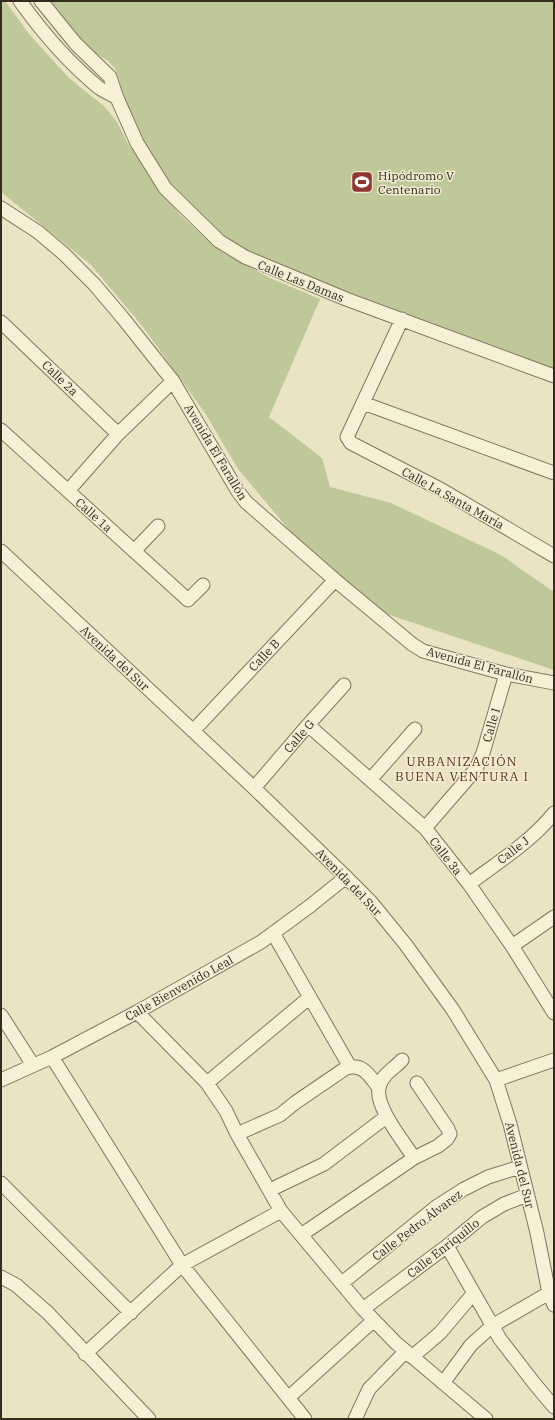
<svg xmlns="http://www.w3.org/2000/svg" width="555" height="1420" font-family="'IBM Plex Serif',serif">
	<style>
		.green { fill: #bec899 }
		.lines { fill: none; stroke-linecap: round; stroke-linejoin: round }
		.minor-casing { stroke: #83755c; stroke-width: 15 }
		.minor { stroke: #f6f0d6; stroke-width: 13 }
		.labels { text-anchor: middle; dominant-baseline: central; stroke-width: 3; stroke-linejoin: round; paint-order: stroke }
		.poi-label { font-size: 12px; fill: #352b1f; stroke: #f2ecd3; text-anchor: start }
		.street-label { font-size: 12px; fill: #352b1f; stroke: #f2ecd3 }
		.neighbourhood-label { font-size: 13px; letter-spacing: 1px; fill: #5e3421; stroke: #f2ecd3 }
	</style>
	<rect width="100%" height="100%" fill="#eae3c4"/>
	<!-- green -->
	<path class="green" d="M1,1H5L29,34L69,78L105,107L117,122L128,144L180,215L220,251L270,278L320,299L269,417L322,458L330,487L391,503L501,555L554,592V670L366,607L322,569L238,469L205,413L143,327L91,265L1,192Z
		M46,1H554V369L290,270C280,266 269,262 259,257C208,231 164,185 139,134C129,113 123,90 115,68L108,61L82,45Z"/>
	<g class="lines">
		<!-- minor casing -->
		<g class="minor-casing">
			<path id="minor" d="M20,1C42,32 69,63 98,87C103,91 111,94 117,98
				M41,1L76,44L110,77L117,98L137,143L165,188L219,241L245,257L346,299L554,376
				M1,208L38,232L64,254L94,284L122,317L173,381L237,490L246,502L335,580L412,644L423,651L506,674L554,683
				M402,319L347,437L351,443L442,490L554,556
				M1,322L118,434
				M363,403L554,473
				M1,430L188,600L203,585
				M68,491L118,434L173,381
				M1,551L254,788L346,877L371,902L406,945L453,1010L496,1080L510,1124L537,1233L549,1293L554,1305
				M134,551L158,526
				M308,725L425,828L469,884L512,946L554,1013
				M193,731L335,580
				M370,780L415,729
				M254,788L308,725L344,685
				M425,828L476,769L483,753L506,674
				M469,884C498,862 531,842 554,813
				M273,933L350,1067
				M512,946L554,917
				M137,1012L207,1083L226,1111L237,1134L281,1211L363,1309L396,1343L486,1419
				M1,1015L33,1065
				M52,1057L182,1265L305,1419
				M402,1060C395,1068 381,1075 379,1088C375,1107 404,1142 414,1158
				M1,1080L52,1057L137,1012L261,942L310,906L346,877
				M496,1080L554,1060
				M207,1083L310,997
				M237,1134L280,1115L296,1102L346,1068C363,1063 369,1075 379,1088
				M1,1183L131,1313
				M270,1190L324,1164L386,1117
				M301,1235L414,1158L438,1146L447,1139L450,1134L448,1129L417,1083
				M447,1246L500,1339L534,1383L554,1407
				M1,1277L16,1285L48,1313L149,1419
				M342,1283L436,1207L464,1189L488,1177L520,1167
				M363,1309L447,1246L482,1217L504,1204L527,1195
				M85,1354L182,1265L281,1211
				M412,1357L440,1333L473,1294
				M443,1383L471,1345L492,1326L549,1293
				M288,1398L374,1320
				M355,1419L369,1389L406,1351"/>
		</g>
		<!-- minor -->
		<use href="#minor" class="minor"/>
	</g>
	<!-- icons -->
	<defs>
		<g id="stadium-square" transform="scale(1.15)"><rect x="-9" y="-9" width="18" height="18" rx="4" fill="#8e3930" stroke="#f2ecd3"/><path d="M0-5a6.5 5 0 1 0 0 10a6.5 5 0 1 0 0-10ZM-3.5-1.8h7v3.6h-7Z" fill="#fff"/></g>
	</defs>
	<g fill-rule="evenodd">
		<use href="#stadium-square" x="362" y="182"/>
	</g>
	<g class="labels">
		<!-- poi labels -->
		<g class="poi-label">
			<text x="378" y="175">Hipódromo V<tspan x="378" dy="14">Centenario</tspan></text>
		</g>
		<!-- street labels -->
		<g class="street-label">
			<text transform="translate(301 281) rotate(22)">Calle Las Damas</text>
			<text transform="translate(60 378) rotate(44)">Calle 2a</text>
			<text transform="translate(216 452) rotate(59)">Avenida El Farallón</text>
			<text transform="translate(453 498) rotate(29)">Calle La Santa María</text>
			<text transform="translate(94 515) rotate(42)">Calle 1a</text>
			<text transform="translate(264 655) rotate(-47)">Calle B</text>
			<text transform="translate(115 658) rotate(43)">Avenida del Sur</text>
			<text transform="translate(480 665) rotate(15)">Avenida El Farallón</text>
			<text transform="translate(491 725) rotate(-74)">Calle I</text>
			<text transform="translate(299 736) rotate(-49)">Calle G</text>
			<text transform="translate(513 850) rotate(-38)">Calle J</text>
			<text transform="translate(446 856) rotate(52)">Calle 3a</text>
			<text transform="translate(349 882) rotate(46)">Avenida del Sur</text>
			<text transform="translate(179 988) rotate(-29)">Calle Bienvenido Leal</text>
			<text transform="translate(520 1165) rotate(76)">Avenida del Sur</text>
			<text transform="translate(417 1225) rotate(-37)">Calle Pedro Álvarez</text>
			<text transform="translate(443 1248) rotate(-38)">Calle Enriquillo</text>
		</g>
		<!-- neighbourhood labels -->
		<g class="neighbourhood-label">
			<text x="462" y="761">URBANIZACIÓN<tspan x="462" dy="15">BUENA VENTURA I</tspan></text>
		</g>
	</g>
	<!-- border -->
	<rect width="555" height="1420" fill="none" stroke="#352b1f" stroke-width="4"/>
</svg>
